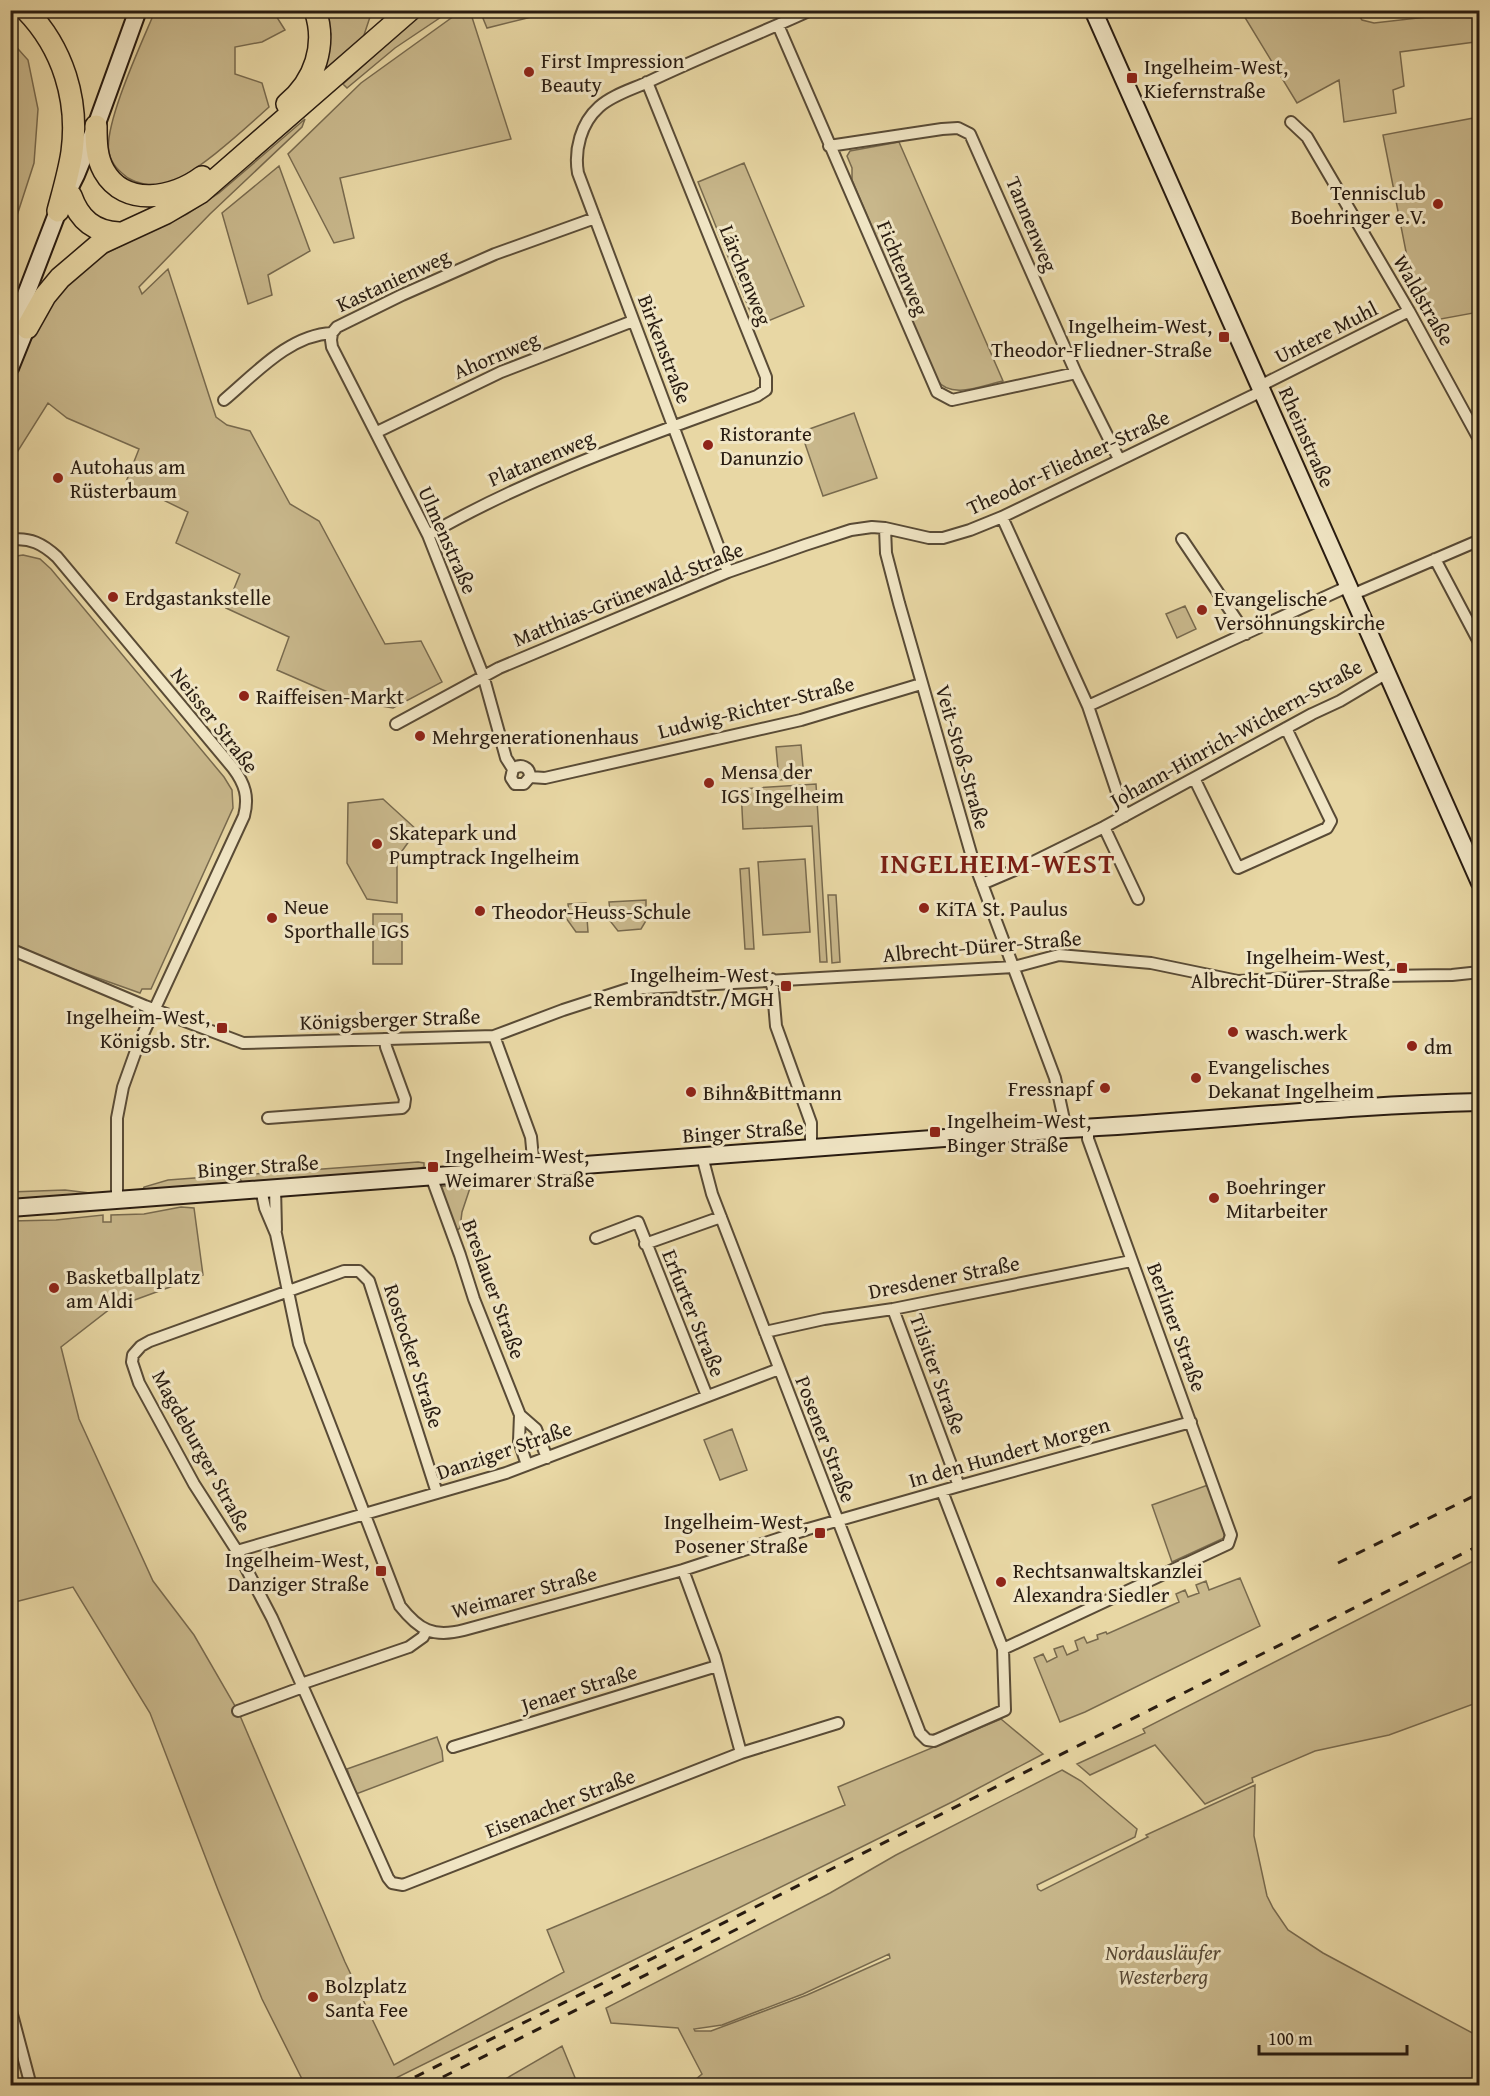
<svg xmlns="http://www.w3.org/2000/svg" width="1490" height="2096" font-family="'Gentium Book Plus',serif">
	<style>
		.green { fill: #c8b78b; stroke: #786a4e; stroke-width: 1.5; fill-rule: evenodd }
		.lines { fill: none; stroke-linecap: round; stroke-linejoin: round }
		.minor-casing { stroke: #594b36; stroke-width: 14 }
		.secondary-casing { stroke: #291c11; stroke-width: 20 }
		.motorway-casing { stroke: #291c11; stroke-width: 24 }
		.minor { stroke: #f0e5c4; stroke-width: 10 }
		.secondary { stroke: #f0e5c4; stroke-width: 16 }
		.motorway { stroke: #e8d7a4; stroke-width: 21 }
		.rail { stroke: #291c11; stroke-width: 3; stroke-dasharray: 10 10; stroke-linecap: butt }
		.poi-dot { fill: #8f2418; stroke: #f0e5c4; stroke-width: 2 }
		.labels { text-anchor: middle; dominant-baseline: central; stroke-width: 6; stroke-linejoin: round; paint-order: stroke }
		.poi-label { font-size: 21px; fill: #291c11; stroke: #f0e5c4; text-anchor: start }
		.street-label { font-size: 21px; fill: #291c11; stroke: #f0e5c4 }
		.park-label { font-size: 21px; font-style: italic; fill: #594a36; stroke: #f0e5c4 }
		.district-label { font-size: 27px; font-weight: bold; letter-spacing: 1.5px; fill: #7a1f14; stroke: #f0e5c4 }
	</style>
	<rect width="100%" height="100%" fill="#e8d7a4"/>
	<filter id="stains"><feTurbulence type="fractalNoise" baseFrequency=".00333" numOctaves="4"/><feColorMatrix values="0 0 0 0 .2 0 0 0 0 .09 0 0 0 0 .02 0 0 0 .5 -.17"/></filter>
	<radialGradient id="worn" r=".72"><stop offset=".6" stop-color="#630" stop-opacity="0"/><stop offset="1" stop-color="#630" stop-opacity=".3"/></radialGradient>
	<!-- green -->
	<path class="green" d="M155,11H273L285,30L262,42L235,47V74L262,83L269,107C247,127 191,179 163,185C153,187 136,183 128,178C119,171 112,165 109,153C103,125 143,40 155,11Z
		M323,11H372L360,47L320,74L331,34Z
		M423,11H450L395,48L347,88L343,84Z
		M461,11H470L511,139L340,178L354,238L334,243L288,154L361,83Z
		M480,11H556L487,28Z
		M1241,11H1356L1362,20L1374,23L1479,11V37L1475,42L1400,52L1404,86L1393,90L1396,113L1344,122L1339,80L1297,103Z
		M11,41L28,60L38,109L34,163L11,234Z
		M1479,117V312L1430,321L1410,272L1383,135Z
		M305,119L302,127L210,214L139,287L142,294L168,269L216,417L227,425L250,431L290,504L319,521L385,644L421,641L442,682L393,708L346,700L277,670L289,637L226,608L240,574L176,543L188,512L126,482L139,449L67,418L48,403L11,462V388L39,319L79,269L110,251L187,214L219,193Z
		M899,142L1003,381C983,385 951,400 937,380L852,180V168L847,156L850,151Z
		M744,163L804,306L756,326L698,182Z
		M279,166L310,251L268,275L272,295L248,304L222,213Z
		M854,413L877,478L823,496L801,432Z
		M23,555L40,559L51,569L224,777L232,790L233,808L151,989H142L140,993L64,966L11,943L10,557Z
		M1185,606L1196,629L1177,638L1166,614Z
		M801,745L804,778L779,780L776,747Z
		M816,784L827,962H820L812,826L743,829L741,789Z
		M383,799L417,830L397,858V903L367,899L347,863L348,803Z
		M805,859L810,932L763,935L758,862Z
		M749,868L754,949H745L740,869Z
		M828,895H836L840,962L832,963Z
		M646,900V909H650V914L641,929L618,931L607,917L606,913L610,912L609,902Z
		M586,903L588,932H576L566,918L565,913H569L568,904Z
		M373,914H402V964H373Z
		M418,1162L424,1163V1167L397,1174L245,1185L239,1178L242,1175Z
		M221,1176L228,1177L230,1179L228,1184L142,1192L144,1187L168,1180Z
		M472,1182L462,1212L460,1228L456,1231L438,1187Z
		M65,1190L98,1194L43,1201L11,1199L10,1192Z
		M181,1207L194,1208L203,1275L110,1309L61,1347L79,1419L153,1581L194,1635L238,1711L345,1962L394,2065L564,1972L547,1930L845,1805L838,1787L1001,1719L1043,1754L956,1800L382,2085H305L262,1999L218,1890L150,1713L73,1587L11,1603V1221L56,1220L103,1215V1222H111V1215L144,1214Z
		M732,1429L747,1470L720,1480L704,1440Z
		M1208,1485L1224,1530V1538L1172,1562L1152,1505Z
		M1479,1558V1702L1389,1735L1315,1751L1252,1778L1253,1782L1205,1804L1155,1745L1090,1775L1077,1764L1145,1733L1143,1729Z
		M1240,1578L1260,1626L1085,1712L1060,1722L1034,1658L1043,1654L1047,1662L1057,1657L1054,1649L1063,1646L1067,1655L1078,1650L1075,1641L1084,1637L1087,1643L1098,1639L1097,1635L1106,1632L1107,1634L1179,1602L1176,1594L1185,1590L1188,1597L1199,1593L1196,1585L1206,1581L1209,1590Z
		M437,1737L442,1751L443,1761L356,1794L347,1769Z
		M1062,1770L1081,1781L1137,1829L1135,1837L1037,1885L1038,1889L1041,1891L1148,1837L1146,1835L1255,1785L1254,1836L1267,1896L1273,1908L1288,1930L1323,1953L1478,2036L1479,2085H689L702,2074L678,2028L611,2023L606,2008L830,1893L896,1855ZM889,1954L890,1958L807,1995L711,2031H695L694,2029L722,2025L803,1994Z
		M562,2046L578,2085H495Z"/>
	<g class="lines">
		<!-- minor casing -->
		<g class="minor-casing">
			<path id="minor" d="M778,25L937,392L952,400L1076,373
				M1291,122L1307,137L1409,311L1480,441
				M829,146L942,129L958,128L970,134L1076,373L1119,459
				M332,333L331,340L332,347L428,535L483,675L506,758L513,769
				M1260,386L1409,311
				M224,400C255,374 289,335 332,333L337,327L402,295L495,254L595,218
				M377,432L501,372L633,321
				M1002,517L1088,706L1125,816
				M885,528L886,553L899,603L972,857L1055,1078L1066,1129
				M428,535C532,475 645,437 757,396L766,390V377L647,82
				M1182,539L1246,634
				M10,540C30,537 43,544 57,557L233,768C245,784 249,797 244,816L138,1045L123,1087L117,1118V1200
				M1435,559L1480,644
				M728,572L578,173C574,150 581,123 599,107C612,95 633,89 648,82C702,56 757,35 811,10
				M1361,591L1480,540
				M1088,706L1349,586
				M396,724L499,668L728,572L805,545L851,530L872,527L885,528L929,538H943L970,530L1002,517L1262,391
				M513,769L511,778L515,784H524L530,777
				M513,769C521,763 530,767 530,777
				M530,777L545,778L801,720L921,684
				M1194,778L1238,868L1327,828L1331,821L1328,815L1286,728
				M1104,827L1138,899
				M982,884L1031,863L1104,827L1312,714L1340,701L1387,673
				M10,949L145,1006L243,1043L494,1036L563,1010L628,989L1014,967L1059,955L1151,963L1238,981L1313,977L1452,975L1480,972
				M772,979L776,1026L811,1123V1148
				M494,1036L531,1137L534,1169
				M268,1118L402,1108L404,1106L405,1099L386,1047L385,1039
				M702,1156L712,1194L920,1733L927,1740L934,1741L1005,1710L1003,1649L942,1491
				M431,1176L460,1255L474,1299L520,1415L519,1441L527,1465
				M275,1187L276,1230
				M261,1189L265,1208L276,1234L299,1344L400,1606C419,1630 433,1638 464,1630L683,1570L808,1529L959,1486L1191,1422
				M596,1238L638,1222L707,1396
				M645,1244L721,1217
				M893,1309L959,1486
				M765,1332L824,1319L893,1309L1131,1261
				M520,1415L536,1429L547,1458
				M437,1493L369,1281L359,1271H344L150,1341L141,1346L133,1355L132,1362L139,1383L194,1484L237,1551L272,1618L388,1878L392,1883L403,1885L741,1753L838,1723
				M237,1551L506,1473L779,1369
				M683,1570L715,1657L741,1753
				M1003,1649L1228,1544L1231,1535L1088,1139V1128
				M301,1684L409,1647L423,1637L426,1631
				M238,1711L303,1687
				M453,1747L717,1666
				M10,2007L31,2086"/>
		</g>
		<!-- secondary casing -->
		<g class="secondary-casing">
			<path id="secondary" d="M1093,10L1480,883
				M10,336L58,211L76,175L96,126L138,10
				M10,368L31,316
				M10,1208L1066,1129C1204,1122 1341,1105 1480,1102"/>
		</g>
		<!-- motorway casing -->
		<g class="motorway-casing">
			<path id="motorway" d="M26,10C63,48 79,100 72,152C69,172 63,192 58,211
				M287,104C315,81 327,45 315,10
				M96,126C96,141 96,157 104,171C125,208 174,198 202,177
				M71,196C79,219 94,232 119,233
				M27,328L45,296L60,278L101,243L166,213L200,193L410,10"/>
		</g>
		<!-- minor -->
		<use href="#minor" class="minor"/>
		<!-- secondary -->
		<use href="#secondary" class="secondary"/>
		<!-- motorway -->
		<use href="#motorway" class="motorway"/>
		<!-- rail -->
		<path class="rail" d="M1338,1563L1480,1493
			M397,2086L1480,1545
			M425,2086L763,1916"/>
	</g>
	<!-- markers -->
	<g class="poi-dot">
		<circle cx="529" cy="72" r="6"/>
		<rect x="1126" y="72" width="12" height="12" rx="3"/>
		<circle cx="1438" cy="204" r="6"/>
		<rect x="1218" y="331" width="12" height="12" rx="3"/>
		<circle cx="708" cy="445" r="6"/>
		<circle cx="58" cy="478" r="6"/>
		<circle cx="113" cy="597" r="6"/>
		<circle cx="1202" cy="610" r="6"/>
		<circle cx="244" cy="696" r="6"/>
		<circle cx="420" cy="736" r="6"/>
		<circle cx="709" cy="783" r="6"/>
		<circle cx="377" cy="844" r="6"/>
		<circle cx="924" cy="908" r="6"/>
		<circle cx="480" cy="911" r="6"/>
		<circle cx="272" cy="918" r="6"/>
		<rect x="1396" y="962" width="12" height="12" rx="3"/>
		<rect x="780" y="980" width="12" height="12" rx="3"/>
		<rect x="216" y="1022" width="12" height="12" rx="3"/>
		<circle cx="1233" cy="1032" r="6"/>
		<circle cx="1412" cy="1046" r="6"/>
		<circle cx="1196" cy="1078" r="6"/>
		<circle cx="1105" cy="1088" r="6"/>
		<circle cx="691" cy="1092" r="6"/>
		<rect x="929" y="1126" width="12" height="12" rx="3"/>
		<rect x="427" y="1161" width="12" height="12" rx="3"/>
		<circle cx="1214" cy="1198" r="6"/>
		<circle cx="54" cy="1288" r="6"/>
		<rect x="814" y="1527" width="12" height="12" rx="3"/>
		<rect x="375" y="1565" width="12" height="12" rx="3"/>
		<circle cx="1001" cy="1582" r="6"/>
		<circle cx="313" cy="1997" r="6"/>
	</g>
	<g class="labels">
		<!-- poi labels -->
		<g class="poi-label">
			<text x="541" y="60">First Impression<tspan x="541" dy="24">Beauty</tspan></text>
			<text x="1144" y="66">Ingelheim-West,<tspan x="1144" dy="24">Kiefernstraße</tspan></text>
			<text x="1426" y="192" text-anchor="end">Tennisclub<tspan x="1426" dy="24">Boehringer e.V.</tspan></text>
			<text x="1212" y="325" text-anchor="end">Ingelheim-West,<tspan x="1212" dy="24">Theodor-Fliedner-Straße</tspan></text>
			<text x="720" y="433">Ristorante<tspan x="720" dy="24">Danunzio</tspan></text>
			<text x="70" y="466">Autohaus am<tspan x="70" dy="24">Rüsterbaum</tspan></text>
			<text x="125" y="597">Erdgastankstelle</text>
			<text x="1214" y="598">Evangelische<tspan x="1214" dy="24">Versöhnungskirche</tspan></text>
			<text x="256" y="696">Raiffeisen-Markt</text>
			<text x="432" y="736">Mehrgenerationenhaus</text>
			<text x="721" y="771">Mensa der<tspan x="721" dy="24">IGS Ingelheim</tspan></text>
			<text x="389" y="832">Skatepark und<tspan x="389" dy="24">Pumptrack Ingelheim</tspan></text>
			<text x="284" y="906">Neue<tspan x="284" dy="24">Sporthalle IGS</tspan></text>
			<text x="936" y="908">KiTA St. Paulus</text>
			<text x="492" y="911">Theodor-Heuss-Schule</text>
			<text x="1390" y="956" text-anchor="end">Ingelheim-West,<tspan x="1390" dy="24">Albrecht-Dürer-Straße</tspan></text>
			<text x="774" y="974" text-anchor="end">Ingelheim-West,<tspan x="774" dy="24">Rembrandtstr./MGH</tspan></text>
			<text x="210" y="1016" text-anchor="end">Ingelheim-West,<tspan x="210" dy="24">Königsb. Str.</tspan></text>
			<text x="1245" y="1032">wasch.werk</text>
			<text x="1424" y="1046">dm</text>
			<text x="1208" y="1066">Evangelisches<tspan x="1208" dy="24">Dekanat Ingelheim</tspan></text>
			<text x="1093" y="1088" text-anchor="end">Fressnapf</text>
			<text x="703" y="1092">Bihn&amp;Bittmann</text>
			<text x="947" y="1120">Ingelheim-West,<tspan x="947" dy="24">Binger Straße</tspan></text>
			<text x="445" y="1155">Ingelheim-West,<tspan x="445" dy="24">Weimarer Straße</tspan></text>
			<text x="1226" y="1186">Boehringer<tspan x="1226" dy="24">Mitarbeiter</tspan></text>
			<text x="66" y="1276">Basketballplatz<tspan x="66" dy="24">am Aldi</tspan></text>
			<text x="808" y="1521" text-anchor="end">Ingelheim-West,<tspan x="808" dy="24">Posener Straße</tspan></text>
			<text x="369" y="1559" text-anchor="end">Ingelheim-West,<tspan x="369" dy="24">Danziger Straße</tspan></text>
			<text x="1013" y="1570">Rechtsanwaltskanzlei<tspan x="1013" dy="24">Alexandra Siedler</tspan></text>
			<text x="325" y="1985">Bolzplatz<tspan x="325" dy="24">Santa Fee</tspan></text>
		</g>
		<!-- street labels -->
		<g class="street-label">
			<text transform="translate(1032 224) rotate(67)">Tannenweg</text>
			<text transform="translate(903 268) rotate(67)">Fichtenweg</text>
			<text transform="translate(746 275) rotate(68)">Lärchenweg</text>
			<text transform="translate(393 280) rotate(-25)">Kastanienweg</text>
			<text transform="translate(1424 300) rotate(60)">Waldstraße</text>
			<text transform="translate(1326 332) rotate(-27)">Untere Muhl</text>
			<text transform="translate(665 349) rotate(69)">Birkenstraße</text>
			<text transform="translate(496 355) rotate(-23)">Ahornweg</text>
			<text transform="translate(1307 437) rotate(66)">Rheinstraße</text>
			<text transform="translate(541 458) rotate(-23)">Platanenweg</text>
			<text transform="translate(1068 462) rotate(-25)">Theodor-Fliedner-Straße</text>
			<text transform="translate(448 540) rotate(66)">Ulmenstraße</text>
			<text transform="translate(628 594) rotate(-22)">Matthias-Grünewald-Straße</text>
			<text transform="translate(756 707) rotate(-14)">Ludwig-Richter-Straße</text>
			<text transform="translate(215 720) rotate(52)">Neisser Straße</text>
			<text transform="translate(1236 733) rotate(-29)">Johann-Hinrich-Wichern-Straße</text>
			<text transform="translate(963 757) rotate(74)">Veit-Stoß-Straße</text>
			<text transform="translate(982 946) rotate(-5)">Albrecht-Dürer-Straße</text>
			<text transform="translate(390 1019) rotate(-2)">Königsberger Straße</text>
			<text transform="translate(743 1131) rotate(-4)">Binger Straße</text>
			<text transform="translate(258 1166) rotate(-4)">Binger Straße</text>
			<text transform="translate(944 1277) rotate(-11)">Dresdener Straße</text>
			<text transform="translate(494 1289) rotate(70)">Breslauer Straße</text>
			<text transform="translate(694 1313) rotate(68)">Erfurter Straße</text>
			<text transform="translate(1177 1327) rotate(70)">Berliner Straße</text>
			<text transform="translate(414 1356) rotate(72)">Rostocker Straße</text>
			<text transform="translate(938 1374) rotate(70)">Tilsiter Straße</text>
			<text transform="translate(826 1439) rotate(69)">Posener Straße</text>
			<text transform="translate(504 1450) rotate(-19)">Danziger Straße</text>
			<text transform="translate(202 1451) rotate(61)">Magdeburger Straße</text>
			<text transform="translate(1009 1452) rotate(-16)">In den Hundert Morgen</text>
			<text transform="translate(524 1592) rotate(-15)">Weimarer Straße</text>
			<text transform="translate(579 1688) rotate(-17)">Jenaer Straße</text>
			<text transform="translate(560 1803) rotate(-21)">Eisenacher Straße</text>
		</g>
		<!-- park labels -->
		<g class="park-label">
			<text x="1163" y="1952">Nordausläufer<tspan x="1163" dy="24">Westerberg</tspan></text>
		</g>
		<!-- district labels -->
		<g class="district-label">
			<text x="998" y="863">INGELHEIM-WEST</text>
		</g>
	</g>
	<!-- margin -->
	<rect width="1490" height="2096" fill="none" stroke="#e8d7a4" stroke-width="36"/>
	<rect x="12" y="12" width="1466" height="2072" fill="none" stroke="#291c11" stroke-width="3"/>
	<rect x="18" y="18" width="1454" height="2060" fill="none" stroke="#291c11" stroke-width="1.5"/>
	<!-- scale -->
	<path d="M1259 2045v9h148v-9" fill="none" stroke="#291c11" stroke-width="3"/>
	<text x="1268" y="2045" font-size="18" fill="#291c11" stroke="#f0e5c4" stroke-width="4.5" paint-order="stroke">100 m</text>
	<rect width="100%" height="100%" filter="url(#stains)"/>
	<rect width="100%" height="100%" fill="url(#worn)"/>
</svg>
